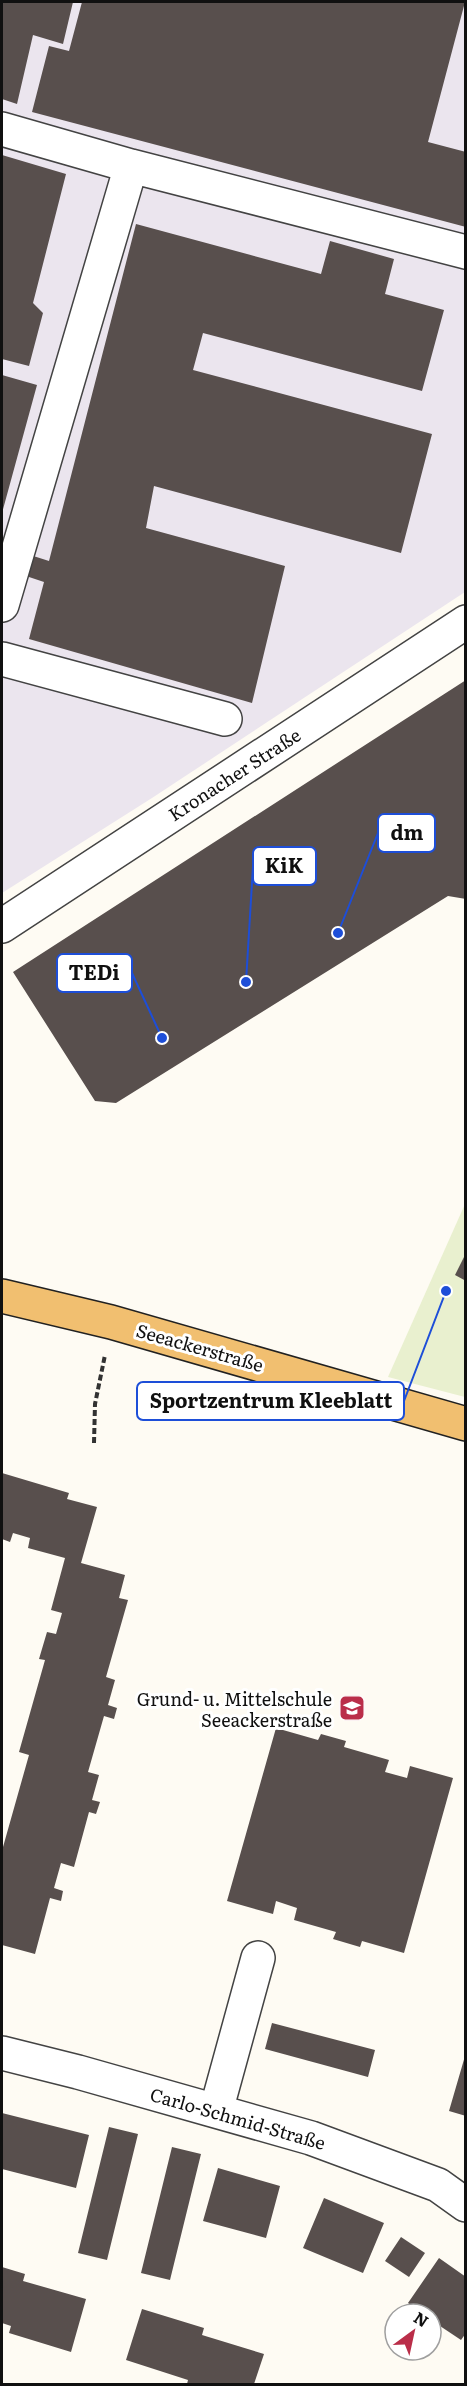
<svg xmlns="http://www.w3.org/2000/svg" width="467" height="2386" font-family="Literata,serif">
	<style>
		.industrial { fill: #ebe5ee }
		.pitch { fill: #e9f0cf }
		.building { fill: #584f4d }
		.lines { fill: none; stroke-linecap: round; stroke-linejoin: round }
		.minor-casing { stroke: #434343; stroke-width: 36 }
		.major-casing { stroke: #212121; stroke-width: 36 }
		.path { stroke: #323232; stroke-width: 4; stroke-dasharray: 6 3; stroke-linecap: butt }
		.minor { stroke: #fff; stroke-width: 33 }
		.major { stroke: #f1bf70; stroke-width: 33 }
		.labels { text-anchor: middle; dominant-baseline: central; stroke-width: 6; stroke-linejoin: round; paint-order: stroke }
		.street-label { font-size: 18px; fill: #101010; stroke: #fff }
		.poi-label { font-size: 18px; fill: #101010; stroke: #fff; text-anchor: end }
		.leader { fill: none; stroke: #1d4ed8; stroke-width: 2 }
		.callout-dot { fill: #1d4ed8; stroke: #fff; stroke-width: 2 }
		.callout { fill: #fff; stroke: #1d4ed8; stroke-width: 2 }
		.callout-label { font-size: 20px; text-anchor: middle; font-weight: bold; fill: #101010 }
	</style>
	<rect width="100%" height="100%" fill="#fefbf3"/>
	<!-- industrial -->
	<path class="industrial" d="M2,2H465V592L152,798L2,893Z"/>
	<!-- pitch -->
	<path class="pitch" d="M465,1204V1397L388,1377Z"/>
	<!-- building -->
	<path class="building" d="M2,2H73L63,44L33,35L17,104L2,99Z
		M82,2H465L428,142L466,152V227L32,112L49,46L69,51Z
		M2,155L66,174L33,303L43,313L29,366L2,359Z
		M136,224L321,274L330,241L394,259L385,294L444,310L422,391L203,333L193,370L432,434L401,553L154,486L146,528L285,566L252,703L29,639L44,582L2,568V546L49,561Z
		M2,375L37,385L2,513Z
		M466,680V899L448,896L116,1103L95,1101L13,972Z
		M466,1253V1281L455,1275Z
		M2,1473L69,1493L67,1499L97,1507L81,1563L125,1575L119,1598L128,1600L106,1677L115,1680L108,1705L117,1708L114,1719L104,1716L88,1772L99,1775L92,1800L100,1802L96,1814L89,1812L74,1867L61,1863L54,1888L63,1891L61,1901L50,1898L35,1954L2,1945V1846L3,1847L29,1755L19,1752L45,1660L39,1659L47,1632L56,1634L62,1613L51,1610L65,1558L28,1548L30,1538L13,1533L10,1542L2,1539Z
		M276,1728L318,1740L321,1734L346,1741L344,1747L389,1760L385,1772L407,1778L410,1766L453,1778L404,1953L362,1941L360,1947L333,1939L336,1932L294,1920L297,1908L276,1901L273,1914L227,1901Z
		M272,2023L375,2050L368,2077L265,2049Z
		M465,2056L466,2057V2116L449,2111Z
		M2,2113L89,2135L76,2188L2,2169Z
		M109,2127L138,2134L107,2260L78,2253Z
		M172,2147L201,2154L170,2280L141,2273Z
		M218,2168L280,2186L266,2238L203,2221Z
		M324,2198L384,2223L363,2273L303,2248Z
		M401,2237L425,2253L409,2277L385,2261Z
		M439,2258L466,2277V2333L461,2340L431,2320V2314H423L408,2303Z
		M2,2267L25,2274L23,2281L86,2299L71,2352L9,2333L11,2326L2,2323Z
		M142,2309L204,2328L202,2335L264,2354L254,2384H187L188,2380L126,2360Z"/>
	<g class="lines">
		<!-- minor casing -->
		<g class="minor-casing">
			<path id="minor" d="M2,129L131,166L466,252
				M2,605L131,166
				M2,659L225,719
				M2,926L466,622
				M2,2053L78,2072L311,2138L438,2185L466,2205
				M216,2111L258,1958"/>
		</g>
		<!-- major casing -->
		<g class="major-casing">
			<path id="major" d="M2,1296L111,1322L466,1424"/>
		</g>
		<!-- path -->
		<path class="path" d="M94,1443L95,1404L105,1355"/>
		<!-- minor -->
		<use href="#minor" class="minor"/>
		<!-- major -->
		<use href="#major" class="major"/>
	</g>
	<!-- icons -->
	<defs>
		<g id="school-square" transform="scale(1.35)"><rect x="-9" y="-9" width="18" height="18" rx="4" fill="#ba2e49" stroke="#fff"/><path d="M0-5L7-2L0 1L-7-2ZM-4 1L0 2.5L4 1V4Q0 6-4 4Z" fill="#fff"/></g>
	</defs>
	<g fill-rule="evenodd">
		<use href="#school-square" x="352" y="1708"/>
	</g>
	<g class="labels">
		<!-- street labels -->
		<g class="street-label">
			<text transform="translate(234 774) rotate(-33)">Kronacher Straße</text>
			<text transform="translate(200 1347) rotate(16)">Seeackerstraße</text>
			<text transform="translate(238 2118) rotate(16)">Carlo-Schmid-Straße</text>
		</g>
		<!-- poi labels -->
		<g class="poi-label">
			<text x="332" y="1698">Grund- u. Mittelschule<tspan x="332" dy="21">Seeackerstraße</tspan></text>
		</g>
	</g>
	<!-- callouts -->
	<path class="leader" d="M338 933L378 833M246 982L253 866M162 1038L132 973M446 1291L404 1401"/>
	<g class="callout-dot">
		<circle cx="338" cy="933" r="6"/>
		<circle cx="246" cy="982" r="6"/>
		<circle cx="162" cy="1038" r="6"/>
		<circle cx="446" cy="1291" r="6"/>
	</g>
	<g class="callout">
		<rect x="378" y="814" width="57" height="38" rx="6"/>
		<rect x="253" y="847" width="63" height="38" rx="6"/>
		<rect x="57" y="954" width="75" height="38" rx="6"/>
		<rect x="137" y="1382" width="267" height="38" rx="6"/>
	</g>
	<g class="callout-label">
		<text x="407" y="840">dm</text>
		<text x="284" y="873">KiK</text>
		<text x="94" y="980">TEDi</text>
		<text x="271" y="1408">Sportzentrum Kleeblatt</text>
	</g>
	<!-- border -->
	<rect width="467" height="2386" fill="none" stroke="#101010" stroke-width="6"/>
	<!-- north arrow -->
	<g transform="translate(413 2332) rotate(33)"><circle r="28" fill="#ffffff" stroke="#9f9f9f" stroke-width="1.5"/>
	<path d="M0-4.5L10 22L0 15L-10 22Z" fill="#ba2e49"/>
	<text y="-9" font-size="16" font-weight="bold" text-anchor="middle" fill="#101010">N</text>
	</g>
</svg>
